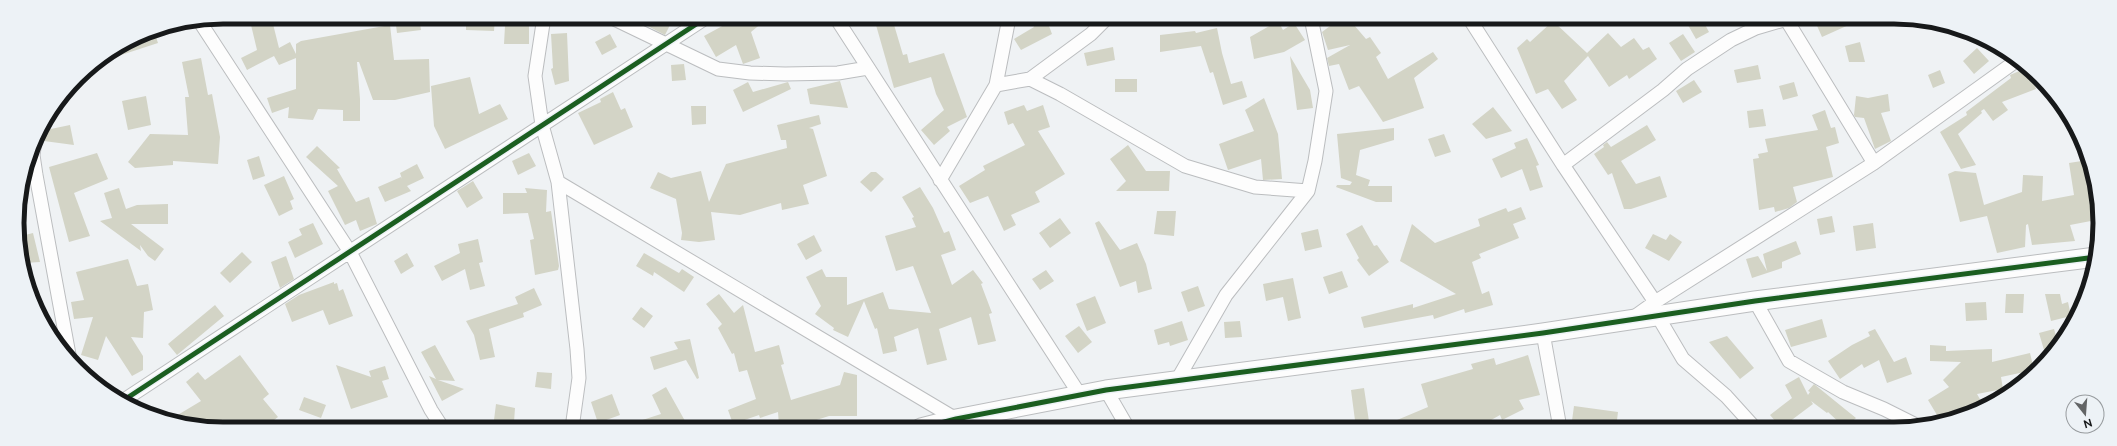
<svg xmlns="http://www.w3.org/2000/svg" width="2117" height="446" font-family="Raleway,sans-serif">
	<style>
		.building { fill: #d3d4c6 }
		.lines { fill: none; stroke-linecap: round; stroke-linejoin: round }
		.street-casing { stroke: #bbbdbf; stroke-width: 15 }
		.secondary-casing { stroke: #bbbdbf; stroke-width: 21 }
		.street { stroke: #fdfdfd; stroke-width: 13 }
		.secondary { stroke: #fdfdfd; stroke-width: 19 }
		.cycleway-casing { stroke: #edf2f6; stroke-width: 8 }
		.cycleway { stroke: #1b5e20; stroke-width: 5 }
		.rim { fill: none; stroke: #17191a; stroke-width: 5 }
	</style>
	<rect width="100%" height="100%" fill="#eff2f4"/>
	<!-- building -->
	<path class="building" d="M395,17H419L421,30L397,33Z
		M466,17H495L494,31L466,30Z
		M630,17H674L665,35Z
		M737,18H768L751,32L760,58L743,64L736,45L716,57L704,36Z
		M874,18H892L903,55L907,54L909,63L944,53L967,117L947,127L950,131L934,145L921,130L944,110L936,94L931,77L894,88Z
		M1031,18H1046L1052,34L1021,50L1014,39L1034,27Z
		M1326,18H1348L1366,39L1370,37L1381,53L1376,57L1388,79L1433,52L1438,59L1414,78L1424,108L1383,122L1359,86L1349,90L1339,64L1329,66L1327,58L1350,45L1328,50L1322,32L1330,26Z
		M1684,18L1702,19L1709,32L1696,39Z
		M1814,19H1862L1822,37Z
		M272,20L279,48L290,42L296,54V44L301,41L390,25L394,60L429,59L430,92L395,100H373L359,62H357L360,99V121H343V110L318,109L313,120L288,118L289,107L272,113L267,98L296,89V58L279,65L274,56L247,70L241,58L257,50L251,25Z
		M1278,21L1283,30L1294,23L1305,40L1284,52L1254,59L1250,37Z
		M1553,21L1587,53L1608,33L1621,47L1634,38L1643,50L1649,47L1657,59L1629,79L1627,75L1609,87L1588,56L1564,81L1577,100L1562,109L1548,89L1536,94L1517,48L1527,39L1530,42Z
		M505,26H529V44H504Z
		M1217,28L1222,53L1231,84L1242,81L1247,97L1223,105L1213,72L1210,73L1201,46L1160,52V35L1195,31L1196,33Z
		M154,31L158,43L115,57L113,54L144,33Z
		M567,33L569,81L555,85L551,69L553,68L551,34Z
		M610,34L617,47L602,55L595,42Z
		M1683,34L1695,52L1681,61L1669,43Z
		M1860,42L1865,62H1849L1845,46Z
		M1113,47L1115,60L1087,66L1084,53Z
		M1977,48L1989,61L1974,74L1963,61Z
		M1290,56L1310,90L1313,108L1297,110Z
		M201,58L208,95L212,94L220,137L218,164L173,161V165L135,168L128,162L150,134L188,135L185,97H189L182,62Z
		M684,64L686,80L672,81L671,65Z
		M1758,65L1761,79L1737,83L1734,70Z
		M2024,69L2031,74L2036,89L2002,102L2008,110L1993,121L1984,109L1981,111L1982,113L1958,134L1976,165L1961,169L1940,132L1967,115L1966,112L2011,78L2010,75Z
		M1940,70L1945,83L1933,88L1928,75Z
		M470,77L479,114L500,104L508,119L445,149L434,126L431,86Z
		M1115,79H1137V92H1115Z
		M1694,80L1702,92L1683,103L1676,91Z
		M840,81L848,108L810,104L807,89Z
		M748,82L753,92L788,82L791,89L743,112L733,90Z
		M1794,82L1798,96L1783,100L1779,86Z
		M613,92L621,110L625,108L633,127L594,145L578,113L601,102L600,99Z
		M1888,94L1890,111L1881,113L1891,141L1875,149L1864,118L1855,117L1854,115L1856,96L1868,98Z
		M146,96L151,125L128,130L122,101Z
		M1264,98L1278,134L1282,179L1263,180L1261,159L1228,170L1219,144L1254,131L1245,110Z
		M1024,105L1027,111L1043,105L1050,127L1038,131L1065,174L1035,192L1040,202L1011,215L1016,225L1004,231L988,196L970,203L959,186L985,170L983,166L1025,145L1013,123L1008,125L1004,112Z
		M691,106H706V124L692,125Z
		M1493,107L1512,131L1486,139L1472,124Z
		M1763,109L1766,126L1749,128L1747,111Z
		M1825,110L1831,128L1835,127L1839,143L1826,147L1833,177L1793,187L1797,202L1789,208L1775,212L1774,207L1759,210L1753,159L1759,158L1758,154L1768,152L1765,139L1818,130L1812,115Z
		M819,115L821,124L809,128L813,129L827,176L803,185L809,204L782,210L781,203L740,215L711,212L715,240L699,242L681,240L682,233L676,199L650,188L658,172L671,178L701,171L709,202L726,164L787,148L786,140H781L777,125Z
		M70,125L74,145L44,141L46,130Z
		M1647,125L1656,140L1621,161L1636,184L1660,176L1667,197L1631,209H1624L1612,173L1608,175L1594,154L1604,147L1603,145L1607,142L1611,147Z
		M1394,128V140L1360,150L1356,175L1370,180L1368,186H1392V202H1376L1336,187L1337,185H1350L1352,182L1341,178L1337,134Z
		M1444,134L1451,152L1435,157L1428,139Z
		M1527,138L1539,165L1536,166L1543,187L1530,191L1522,169L1501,178L1492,159L1516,148L1514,143Z
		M1128,145L1146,171H1170L1169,191H1116L1126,181L1110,159Z
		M317,146L340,168L337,169L356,202L369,197L377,224L360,231L356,220L345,225L328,191L338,186L306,157Z
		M97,153L108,179L74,193L90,236L69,242L49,167Z
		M529,153L536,166L518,175L512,161Z
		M259,156L265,176L253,180L247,160Z
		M2088,160L2095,193L2096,220L2070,225L2075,241L2032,245L2028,224L2026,225L2025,247L1997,253L1987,216L1960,222L1948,174L1955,171L1976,173L1984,205L2022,192L2023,175L2043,176L2042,201L2074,195L2069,163Z
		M417,164L424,178L407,186L411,191L385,202L378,187L401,177L402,179L400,173Z
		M871,172H876L884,179L871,192L860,182Z
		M284,176L294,199L290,201L293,209L279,216L264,185Z
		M473,181L483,198L467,208L457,191Z
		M920,187L933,208L944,233L949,231L956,250L941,255L952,285L973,270L983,283L981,284L992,313L989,314L996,341L978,345L971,317L939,329L947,360L927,365L918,328L894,337L897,351L883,354L877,328L875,329L864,301L848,337L833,330L834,328L815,314L821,306L806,277L822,269L826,277H847V305L883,292L889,309L931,313L913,266L896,271L885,236L916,227L912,218L914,217L902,197Z
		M119,188L126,209L137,205L168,204V224H131L164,249L155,261L148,256L140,245L141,251L100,221L112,218L104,193Z
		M525,188L547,190L546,212L551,211L559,266L558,270L535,275L530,240L534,239L528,213L503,214V193H527Z
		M1521,207L1526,219L1513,224L1519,238L1479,254L1481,258L1472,262L1482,294L1489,291L1493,305L1465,313L1464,309L1434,319L1433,315L1364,328L1361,317L1413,304V308L1456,294L1400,261L1412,224L1435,243L1480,226L1478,219L1506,208L1508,212Z
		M1157,211H1176L1174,236L1154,234Z
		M1832,216L1835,232L1820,235L1817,219Z
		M1060,218L1071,233L1050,248L1039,233Z
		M1099,221L1120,250L1137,243L1146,264L1152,289L1138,293L1136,281L1120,287L1095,223Z
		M313,223L323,244L295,258L288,242L302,235L299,229Z
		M1873,223L1876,248L1856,251L1853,226Z
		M1362,225L1374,246L1377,245L1389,262L1369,276L1357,260L1359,258L1346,234Z
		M1318,229L1322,247L1305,251L1301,233Z
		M33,233L40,262L24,263L21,236Z
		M1653,234L1666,240L1670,234L1682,242L1669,261L1645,248Z
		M814,235L822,251L806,260L797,244Z
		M478,239L483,262L479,263L485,286L470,290L465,269L442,281L434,266L460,253L458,244Z
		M1796,241L1801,254L1782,262V268L1752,278L1746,259L1758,256L1767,271L1763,254Z
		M242,252L252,262L230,283L220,273Z
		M407,253L414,266L401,274L394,261Z
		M644,253L679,273L682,269L694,277L684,292L654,272L653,276L636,266Z
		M286,256L294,279L280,288L271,262Z
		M128,259L137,286L148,284L153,310L144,312L143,338L131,337L143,356V370L132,376L106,336L98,360L81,355L93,317L74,319L71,302L84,300L76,272Z
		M1046,270L1054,281L1040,290L1032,279Z
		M1342,271L1348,287L1329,294L1323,277Z
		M1293,278L1301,318L1288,321L1283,297L1266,301L1263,284Z
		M334,282V284L337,283L339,291L343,289L353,316L329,325L323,310L292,322L285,304L299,295Z
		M1198,286L1205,306L1188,312L1181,292Z
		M534,288L542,305L523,313L524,317L489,329L495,357L480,360L474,335L466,321L518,304L515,297Z
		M719,294L734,313L743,305L755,352L779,345L784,364L781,365L791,400L840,385L844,372L857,375V416H829L804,424L779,426L778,412L760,418L759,415L733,424L728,410L756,399L747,370L739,372L734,353L732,354L718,328L722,324L706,304Z
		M2006,294H2024L2023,313H2005Z
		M2045,294H2060L2062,304L2068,302L2071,316L2051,321Z
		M1095,296L1106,323L1087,331L1076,304Z
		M1986,302L1987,320L1966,321L1965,303Z
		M215,305L224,316L177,355L168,344Z
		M641,307L653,316L644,328L632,319Z
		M1822,319L1827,337L1791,347L1785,330Z
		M1182,321L1188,340L1170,346L1169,342L1158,345L1154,330Z
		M1240,321L1242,337L1225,338L1224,322Z
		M1079,326L1092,342L1078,353L1065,336Z
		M1875,329L1894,362L1906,357L1912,374L1887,383L1879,360L1864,368L1862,364L1840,379L1828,361L1852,345L1870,336L1868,332Z
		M2054,329L2058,343L2055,347L2044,350L2039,333Z
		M1727,336L1754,368L1740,379L1709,342Z
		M690,339L699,378L697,379L686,360L654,370L650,357L678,349L674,342Z
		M435,345L455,381L438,380L464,389L442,401L429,376L436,379L421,352Z
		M1930,345L1946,346V351L1992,349V362L2030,353L2034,370L2001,377L2003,389L1977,394L1985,408L1940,420L1928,400L1949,387L1943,380L1961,362L1930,361Z
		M240,355L269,394L263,399L278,417L265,427H196L171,419L201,401L186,382L198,372L205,380Z
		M1528,355L1540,395L1519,400L1524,409L1502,420L1500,415L1477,428H1378L1428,407L1421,384L1473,369L1471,364L1494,358L1496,365Z
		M336,365L371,377L369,371L385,366L389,379L382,381L388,397L351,409Z
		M537,372L552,373L551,389L535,387Z
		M1799,377L1808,395L1810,392L1808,391L1814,384L1856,418L1845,428L1828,412L1827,413L1811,401L1813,404L1781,428L1770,415L1792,398L1785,385Z
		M666,387L689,428H627V425L661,414L652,395Z
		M1364,388L1370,428H1356L1351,390Z
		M612,394L620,415L598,423L591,402Z
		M304,397L326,405L321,418L299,410Z
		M496,404L515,408L514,422L494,420Z
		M1574,406L1618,412L1616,428H1571Z"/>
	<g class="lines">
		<!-- street casing -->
		<g class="street-casing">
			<path id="street" d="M544,17L535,76L542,125L558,182L577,349L579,378L572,428
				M610,17L718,69L750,73L785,74L838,73L868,68
				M836,18L1080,395
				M1469,18L1563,165L1655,302
				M1786,19L1874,163
				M200,22L350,252L431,410L442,427
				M1030,79L1060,94L1185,166L1255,187L1308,191
				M996,85L1030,79L1091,34L1107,18
				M35,141L33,155L36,175L70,360
				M1563,165L1663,90L1687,69L1731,40L1756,28L1787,19
				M940,180L996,85L1009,18
				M558,182L956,419
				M1755,301L1789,361L1843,392L1884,409L1918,426
				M1657,315L1683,359L1726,396L1755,428
				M1634,317L1655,302L1874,163L2016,61
				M1543,333L1560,428
				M1176,382L1226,295L1308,191L1315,161L1326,91L1311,18
				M1106,390L1128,428
				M121,402L707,17"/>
		</g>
		<!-- secondary casing -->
		<g class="secondary-casing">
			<path id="secondary" d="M921,428L956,419L1106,390L1543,333L1755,301L2096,257"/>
		</g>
		<!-- street -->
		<use href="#street" class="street"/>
		<!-- secondary -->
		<use href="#secondary" class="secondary"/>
		<!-- cycleway casing -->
		<g class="cycleway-casing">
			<path id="cycleway" d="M121,402L707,17
				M921,428L956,419L1106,390L1543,333L1755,301L2096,257"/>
		</g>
		<!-- cycleway -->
		<use href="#cycleway" class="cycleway"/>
	</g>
	<!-- crop -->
	<path d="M0 0H2117V446H0ZM223 24H1894A199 199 0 0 1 2093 223V223A199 199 0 0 1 1894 422H223A199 199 0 0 1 24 223V223A199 199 0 0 1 223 24Z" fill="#edf2f6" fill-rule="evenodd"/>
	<path class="rim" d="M223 24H1894A199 199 0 0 1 2093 223V223A199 199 0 0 1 1894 422H223A199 199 0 0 1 24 223V223A199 199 0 0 1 223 24Z"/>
	<!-- north arrow -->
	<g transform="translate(2085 414) rotate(163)"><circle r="19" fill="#edf2f6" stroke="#979b9e"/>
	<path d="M0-3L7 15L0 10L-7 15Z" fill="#636566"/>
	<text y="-6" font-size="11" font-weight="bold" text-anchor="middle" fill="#17191a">N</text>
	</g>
</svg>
